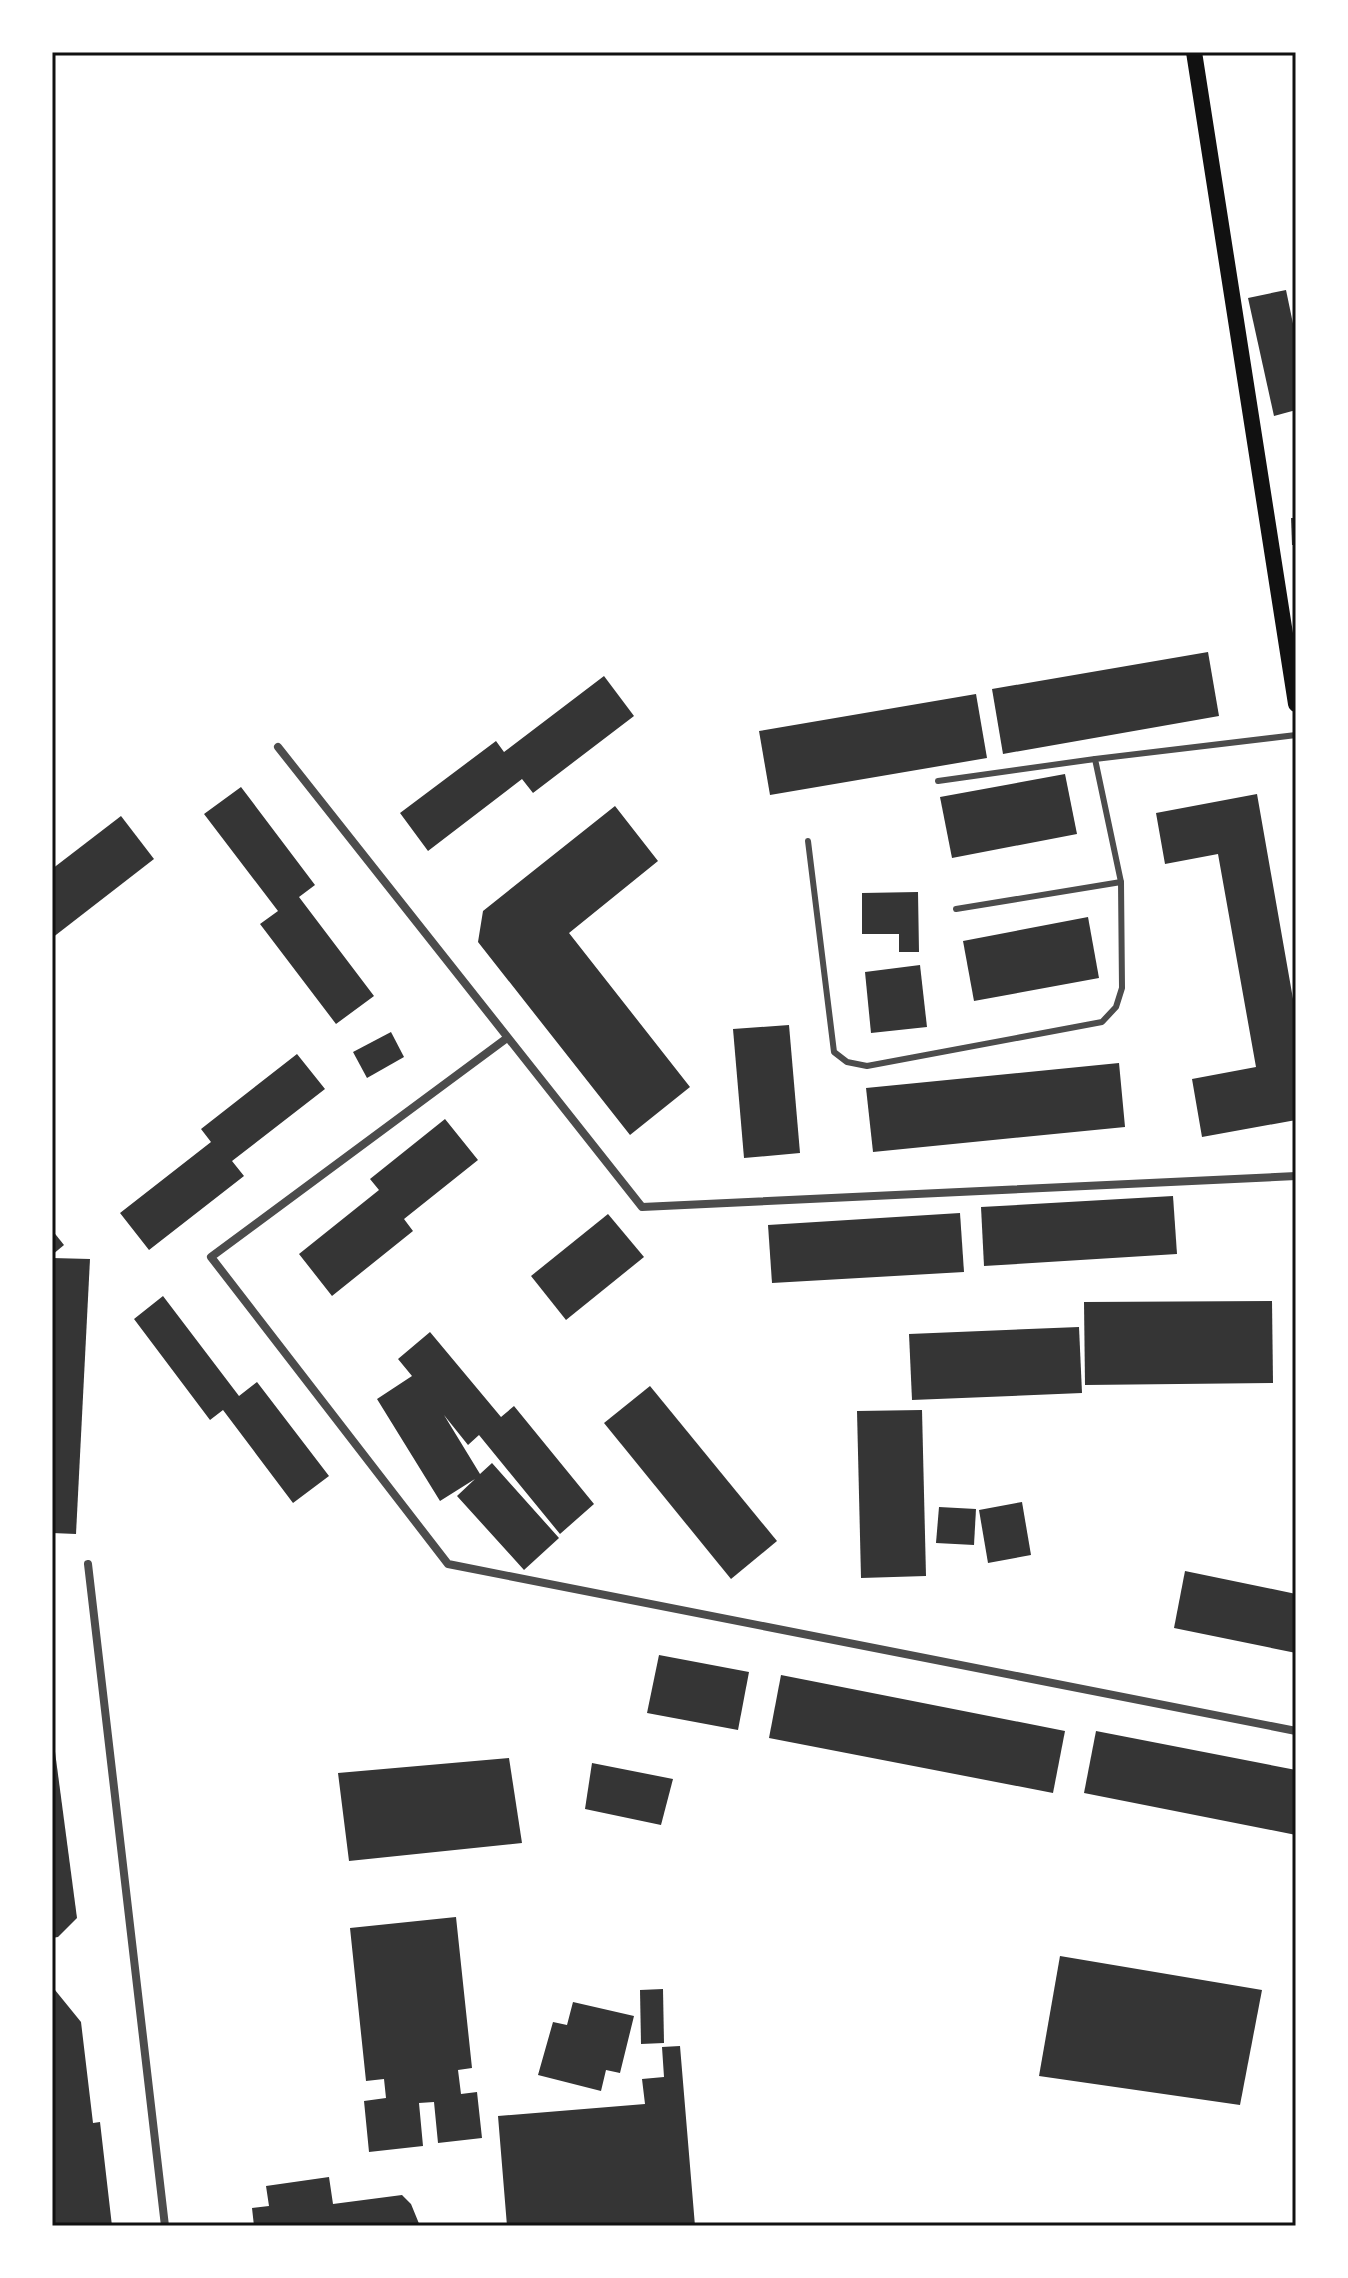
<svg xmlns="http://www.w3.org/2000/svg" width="1348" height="2278" viewBox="0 0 1348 2278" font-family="Helvetica,sans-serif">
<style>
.building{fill:#353535}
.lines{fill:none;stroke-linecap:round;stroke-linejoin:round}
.service{stroke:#4c4c4c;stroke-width:6}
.minor{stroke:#4c4c4c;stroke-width:8}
.secondary{stroke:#111;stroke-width:16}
.neatline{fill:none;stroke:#111;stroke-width:3}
</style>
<rect width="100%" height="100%" fill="#fff"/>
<g class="building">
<path d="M 1286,290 L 1296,338 L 1296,410 L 1274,416 L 1248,298 Z"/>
<path d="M 1291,518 L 1296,518 L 1296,545 L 1292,545 Z"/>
<path d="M 1208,652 L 1219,716 L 1003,754 L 992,689 Z"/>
<path d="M 604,676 L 634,716 L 533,793 L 522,779 L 428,851 L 400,813 L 496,741 L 504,752 Z"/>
<path d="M 976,694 L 987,758 L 770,795 L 759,731 Z"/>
<path d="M 1065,774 L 1077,834 L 952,858 L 940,797 Z"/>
<path d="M 241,787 L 315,885 L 299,897 L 374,996 L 336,1024 L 260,924 L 278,911 L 204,814 Z"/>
<path d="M 1257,794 L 1296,1016 L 1296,1120 L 1202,1137 L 1192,1079 L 1256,1067 L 1218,854 L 1165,864 L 1156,813 Z"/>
<path d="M 615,806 L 658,861 L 569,933 L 690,1087 L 630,1135 L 478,942 L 483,911 Z"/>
<path d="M 121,816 L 154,859 L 52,938 L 52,869 Z"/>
<path d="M 918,892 L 919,952 L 899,952 L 899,934 L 862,934 L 862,893 Z"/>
<path d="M 1088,917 L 1099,978 L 974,1001 L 963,941 Z"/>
<path d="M 920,965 L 927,1027 L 871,1033 L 865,972 Z"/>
<path d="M 789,1025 L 800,1153 L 744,1158 L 733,1029 Z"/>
<path d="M 391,1032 L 404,1057 L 367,1078 L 353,1052 Z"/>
<path d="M 297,1054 L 325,1089 L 232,1161 L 244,1176 L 149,1250 L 120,1213 L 211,1142 L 201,1129 Z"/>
<path d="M 1119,1063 L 1125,1127 L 873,1152 L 866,1088 Z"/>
<path d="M 445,1119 L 478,1160 L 404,1219 L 413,1231 L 332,1296 L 299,1254 L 379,1190 L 370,1179 Z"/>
<path d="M 1173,1196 L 1177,1254 L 984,1266 L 981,1207 Z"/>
<path d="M 960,1213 L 964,1272 L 772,1283 L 768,1225 Z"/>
<path d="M 608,1214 L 644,1257 L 566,1320 L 531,1276 Z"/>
<path d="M 52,1230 L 64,1245 L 52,1255 Z"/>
<path d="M 52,1258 L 90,1259 L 76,1534 L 52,1533 Z"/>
<path d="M 163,1296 L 239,1396 L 257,1382 L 329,1476 L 293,1503 L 223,1410 L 210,1420 L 134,1319 Z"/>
<path d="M 1272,1301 L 1273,1383 L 1085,1385 L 1084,1302 Z"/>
<path d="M 1079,1327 L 1082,1393 L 912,1400 L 909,1334 Z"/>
<path d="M 430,1332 L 501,1417 L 514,1406 L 594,1504 L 560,1534 L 479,1435 L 468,1445 L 444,1415 L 480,1474 L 492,1463 L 559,1538 L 524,1570 L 457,1496 L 475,1479 L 440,1501 L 377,1399 L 412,1376 L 398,1359 Z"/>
<path d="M 650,1386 L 777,1541 L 731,1579 L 604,1423 Z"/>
<path d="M 922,1410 L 926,1576 L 861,1578 L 857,1411 Z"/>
<path d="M 1022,1502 L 1031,1555 L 988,1563 L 979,1510 Z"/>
<path d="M 939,1507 L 976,1509 L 974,1545 L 936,1543 Z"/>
<path d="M 1185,1571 L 1296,1594 L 1296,1653 L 1174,1628 Z"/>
<path d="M 659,1655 L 749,1672 L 738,1730 L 647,1713 Z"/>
<path d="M 781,1675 L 1065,1731 L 1053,1793 L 769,1738 Z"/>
<path d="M 52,1729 L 77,1918 L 58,1937 L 52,1938 Z"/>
<path d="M 1096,1731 L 1296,1770 L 1296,1835 L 1084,1793 Z"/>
<path d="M 509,1758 L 522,1843 L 349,1861 L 338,1773 Z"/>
<path d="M 592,1763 L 673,1779 L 661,1825 L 585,1809 Z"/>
<path d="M 456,1917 L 472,2068 L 458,2070 L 461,2094 L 477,2092 L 482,2138 L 438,2143 L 434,2102 L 419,2103 L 423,2146 L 369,2152 L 364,2101 L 386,2098 L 384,2079 L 366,2081 L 350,1928 Z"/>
<path d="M 1060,1956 L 1262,1990 L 1240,2105 L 1039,2076 Z"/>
<path d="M 663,1989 L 664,2043 L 641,2044 L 640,1990 Z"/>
<path d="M 55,1990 L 81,2022 L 93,2123 L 100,2122 L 112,2226 L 52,2226 L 52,1991 Z"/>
<path d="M 573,2002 L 634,2016 L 620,2073 L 606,2070 L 601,2091 L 538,2075 L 553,2022 L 567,2025 Z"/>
<path d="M 680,2046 L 695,2226 L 507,2226 L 498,2116 L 645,2104 L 642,2079 L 664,2077 L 662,2047 Z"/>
<path d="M 329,2177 L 333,2204 L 402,2195 L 411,2204 L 420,2226 L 254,2226 L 252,2208 L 269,2206 L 266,2186 Z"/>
</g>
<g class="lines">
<g class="service">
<path d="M 938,781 L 1095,759"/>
<path d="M 808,841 L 834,1052 L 847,1062 L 867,1066 L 1102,1022 L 1116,1007 L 1122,988 L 1121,882 L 1095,759 L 1296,735"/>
<path d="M 956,909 L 1121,882"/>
</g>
<g class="minor">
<path d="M 278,747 L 642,1207 L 1296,1176"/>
<path d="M 507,1038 L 211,1257 L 448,1564 L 1296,1731"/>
<path d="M 88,1564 L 165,2226"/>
</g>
<path class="secondary" d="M 1194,52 L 1296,704"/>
</g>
<rect width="1348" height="2278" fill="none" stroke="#ffffff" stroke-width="108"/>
<rect x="54" y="54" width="1240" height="2170" class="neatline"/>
</svg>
